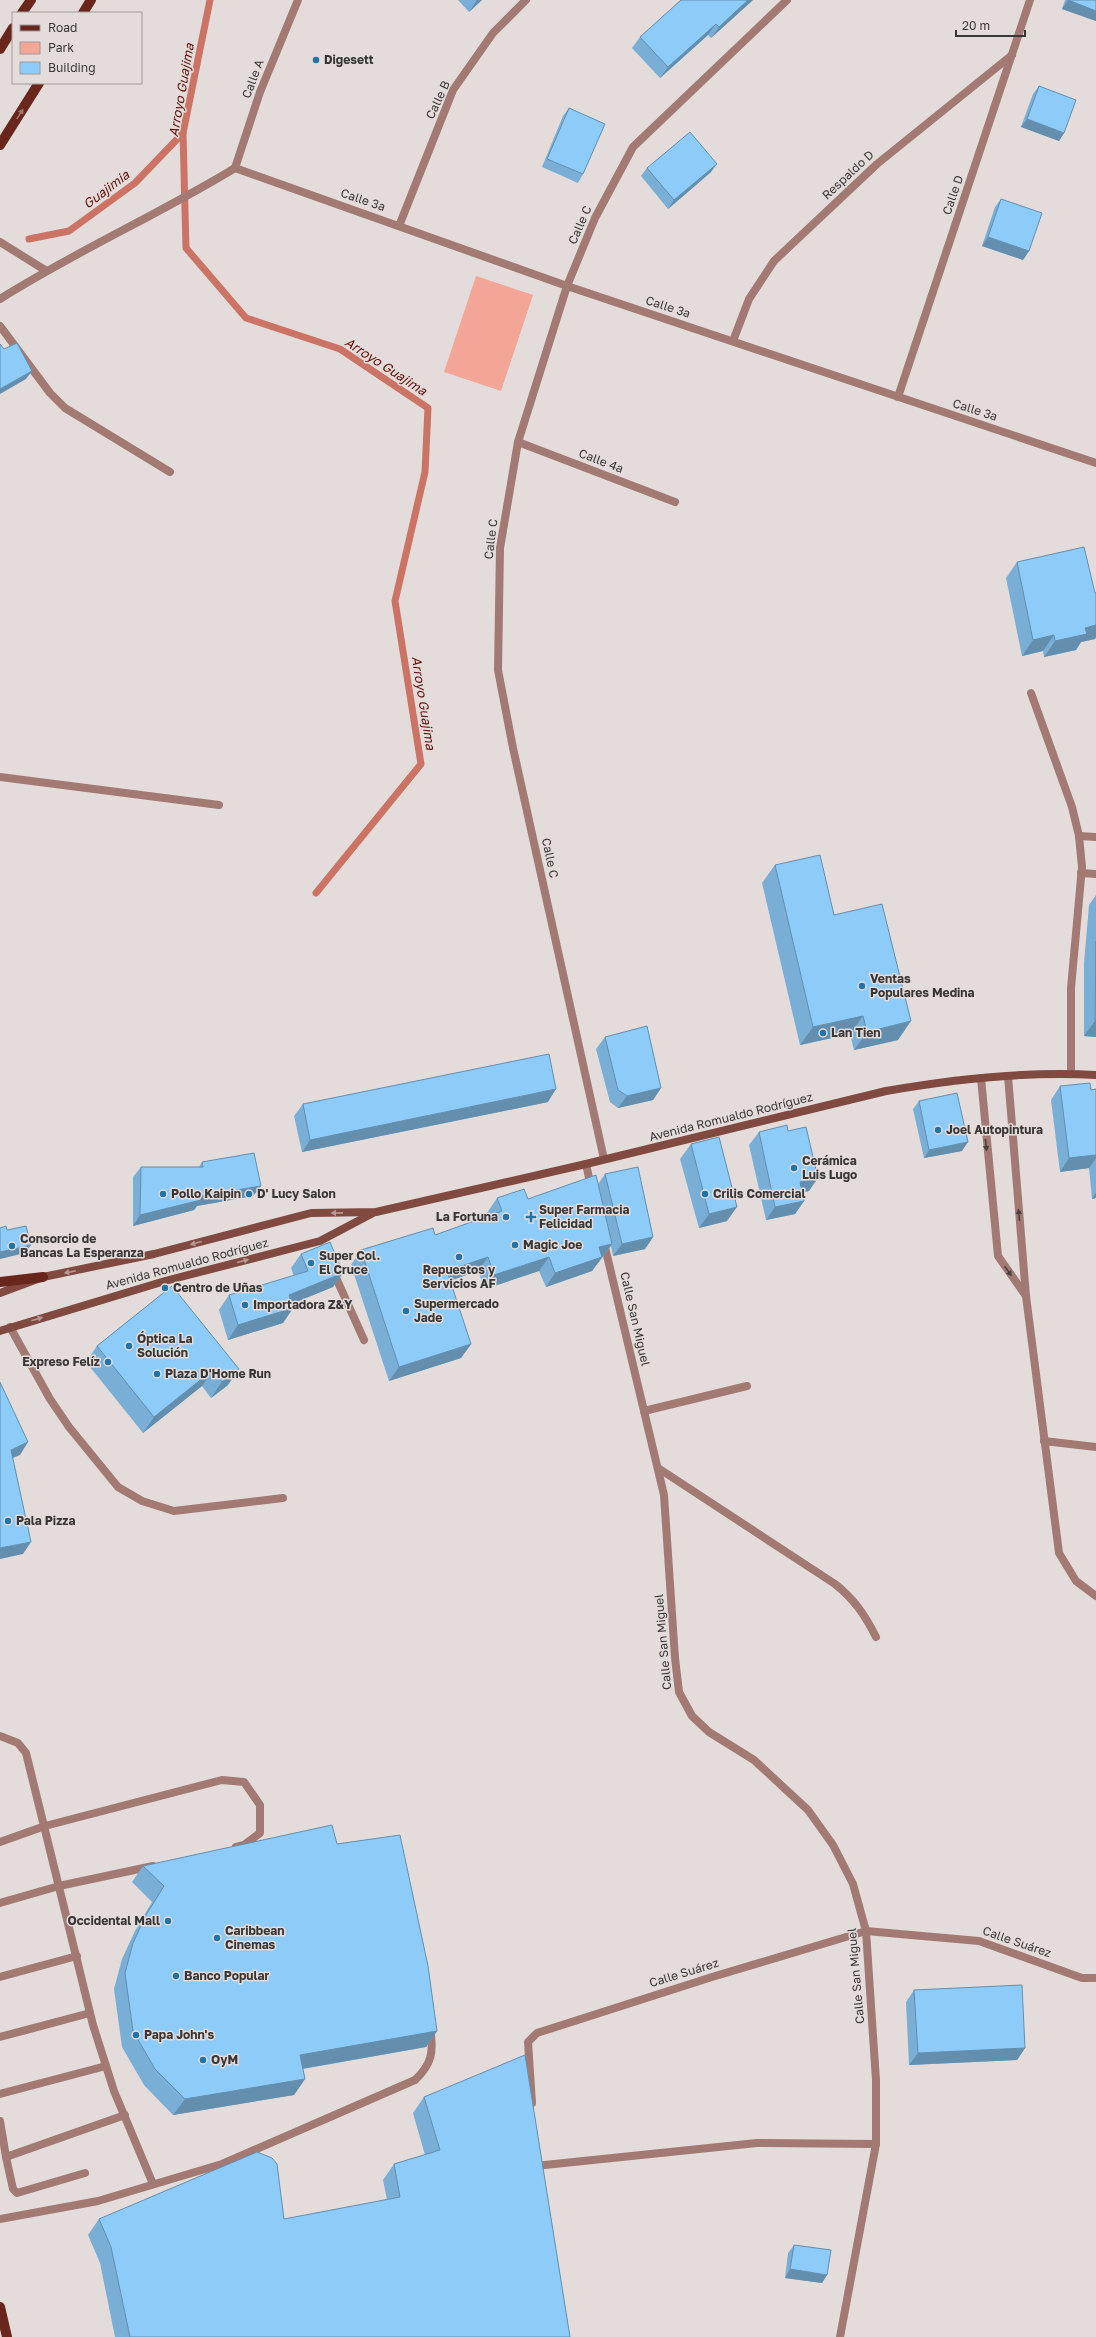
<svg xmlns="http://www.w3.org/2000/svg" width="1096" height="2337" viewBox="0 0 1096 2337" font-family="'Golos Text',sans-serif">
<style>
.green{fill:#f3a597}
.lines{fill:none;stroke-linecap:round;stroke-linejoin:round}
.stream{stroke:#cb7465;stroke-width:7}
.lane{stroke:#a27a73;stroke-width:8}
.street{stroke:#a27a73;stroke-width:8}
.secondary{stroke:#814a41;stroke-width:8}
.primary{stroke:#68261d;stroke-width:10}
.wall{fill:#79afd6}
.shaded-wall{fill:#638eae}
.building{fill:#8dcbf9;stroke:#638eae}
.oneway{fill:#a07872}
.oneway2{fill:#49403f}
.oneway3{fill:#b79a96}
.poi-dot{fill:#2374a5;stroke:#e4dcdb;stroke-width:1.5}
.labels{text-anchor:middle;stroke-width:3;stroke-linejoin:round;paint-order:stroke}
.poi-label{font-size:12px;font-weight:bold;fill:#393636;stroke:#e4dcdb;text-anchor:start}
.street-label{font-size:12px;fill:#393636;stroke:#e4dcdb}
.water-label{font-size:13px;font-style:italic;fill:#611007;stroke:#e4dcdb}
</style>
<rect width="100%" height="100%" fill="#e4dcdb"/>
<path class="green" d="M 476,276 L 533,295 L 501,391 L 444,372 Z"/>
<g class="lines">
<g class="stream">
<path d="M 210,0 L 183,133 L 186,248 L 246,318 L 340,349 L 428,408 L 425,472 L 395,601 L 421,764 L 316,893"/>
<path d="M 29,239 L 69,231 L 135,183 L 183,133"/>
</g>
<g class="lane">
<path d="M 0,326 L 50,393 L 65,408 L 170,472"/>
<path d="M 0,777 L 219,805"/>
<path d="M 1079,836 L 1096,837"/>
<path d="M 1081,873 L 1096,874"/>
<path d="M 1008,1076 L 1026,1296 L 1059,1553 L 1076,1581 L 1096,1596"/>
<path d="M 981,1078 L 998,1256 L 1026,1296"/>
<path d="M 333,1271 L 364,1340"/>
<path d="M 10,1327 L 50,1399 L 69,1427 L 118,1487 L 142,1501 L 174,1511 L 283,1498"/>
<path d="M 1044,1441 L 1096,1447"/>
<path d="M 658,1468 L 835,1584 C 854,1599 865,1615 876,1637"/>
<path d="M 0,1736 L 18,1743 L 26,1753 L 93,2025 L 114,2091 L 153,2184"/>
<path d="M 0,1842 L 45,1826 L 222,1780 L 244,1782 L 260,1805 L 260,1833 L 244,1845 L 236,1847"/>
<path d="M 0,1903 L 59,1886 L 153,1866"/>
<path d="M 0,1977 L 77,1956"/>
<path d="M 0,2037 L 90,2013"/>
<path d="M 0,2094 L 106,2066"/>
<path d="M 0,2121 L 6,2157 L 125,2115"/>
<path d="M 6,2157 L 13,2189 L 17,2193 L 85,2173"/>
<path d="M 0,2219 L 98,2201 L 222,2164 L 415,2080 C 432,2064 434,2052 430,2028"/>
</g>
<g class="street">
<path d="M 235,168 L 567,286 L 1096,463"/>
<path d="M 235,168 L 260,92 L 298,0"/>
<path d="M 399,226 L 453,90 L 493,33 L 526,0"/>
<path d="M 0,242 L 45,270"/>
<path d="M 0,299 C 76,251 158,215 235,168"/>
<path d="M 733,341 L 749,299 L 774,261 L 877,164 L 1012,55"/>
<path d="M 898,397 L 1030,0"/>
<path d="M 518,442 L 675,502"/>
<path d="M 1031,693 L 1072,807 L 1079,836 L 1082,867 L 1071,988 L 1071,1073"/>
<path d="M 604,1159 L 513,748 L 498,670 L 500,548 L 518,442 L 567,286 L 595,218 L 633,147 L 787,0"/>
<path d="M 586,1164 L 591,1187"/>
<path d="M 604,1243 L 664,1495 L 675,1658 L 679,1692 L 692,1716 L 709,1732 L 754,1760 L 808,1810 L 833,1845 L 853,1884 L 866,1931 L 876,2080 L 876,2144 L 840,2337"/>
<path d="M 644,1411 L 747,1386"/>
<path d="M 532,2103 L 528,2042 L 537,2033 L 712,1977 L 866,1931 L 979,1941 L 1082,1978 L 1096,1978"/>
<path d="M 535,2166 L 757,2143 L 876,2144"/>
</g>
<g class="secondary">
<path d="M 0,1293 L 43,1277 L 154,1254 L 311,1213 L 376,1212 L 586,1164 L 886,1091 C 955,1079 1026,1071 1096,1075"/>
<path d="M 0,1331 L 165,1281 L 320,1241 L 373,1213"/>
</g>
<g class="primary">
<path d="M 22,13 L 31,0"/>
<path d="M 83,13 L 91,0"/>
<path d="M 0,49 L 13,28"/>
<path d="M 0,145 L 39,83"/>
<path d="M 0,1282 L 43,1277"/>
<path d="M 0,2307 L 7,2337"/>
</g>
</g>
<g class="wall">
<path d="M 458,0 L 482,0 L 469,12 Z"/>
<path d="M 681,0 L 753,0 L 711,38 L 708,35 L 660,78 L 632,48 L 640,37 Z"/>
<path d="M 1065,0 L 1096,0 L 1096,21 L 1062,9 Z"/>
<path d="M 1039,86 L 1064,133 L 1059,141 L 1021,127 L 1033,94 Z"/>
<path d="M 569,108 L 583,174 L 578,183 L 542,167 L 563,116 Z"/>
<path d="M 647,168 L 711,172 L 668,209 L 641,176 Z"/>
<path d="M 1001,199 L 1029,251 L 1023,260 L 982,246 L 995,207 Z"/>
<path d="M 1017,562 L 1095,593 L 1096,593 L 1096,637 L 1095,639 L 1081,642 L 1076,650 L 1044,657 L 1043,651 L 1022,656 L 1006,578 Z"/>
<path d="M 775,865 L 834,915 L 898,1040 L 854,1050 L 850,1034 L 800,1045 L 762,883 Z"/>
<path d="M 1096,895 L 1096,1037 L 1084,1036 L 1084,963 L 1089,905 Z"/>
<path d="M 605,1037 L 661,1088 L 653,1100 L 618,1108 L 610,1102 L 596,1049 Z"/>
<path d="M 1060,1086 L 1091,1090 L 1096,1089 L 1096,1198 L 1092,1199 L 1089,1168 L 1060,1172 L 1051,1100 Z"/>
<path d="M 919,1101 L 962,1151 L 924,1158 L 913,1109 Z"/>
<path d="M 548,1102 L 302,1152 L 294,1116 L 303,1104 Z"/>
<path d="M 788,1131 L 809,1191 L 802,1193 L 804,1201 L 795,1214 L 766,1220 L 749,1145 L 759,1132 Z"/>
<path d="M 691,1144 L 727,1221 L 699,1228 L 680,1159 Z"/>
<path d="M 202,1162 L 261,1186 L 253,1196 L 197,1206 L 194,1210 L 133,1226 L 133,1177 L 141,1167 L 199,1167 Z"/>
<path d="M 605,1174 L 653,1237 L 645,1249 L 613,1256 L 611,1246 L 592,1271 L 546,1287 L 539,1271 L 485,1289 L 478,1271 L 450,1281 L 471,1344 L 461,1358 L 389,1381 L 351,1265 L 361,1250 L 435,1235 L 489,1216 L 487,1213 L 497,1198 L 528,1199 L 598,1184 Z"/>
<path d="M 301,1254 L 343,1273 L 333,1287 L 291,1304 L 293,1308 L 283,1323 L 228,1340 L 219,1310 L 229,1295 L 294,1276 L 291,1268 Z"/>
<path d="M 172,1286 L 228,1385 L 211,1398 L 202,1386 L 143,1433 L 86,1362 L 97,1346 Z"/>
<path d="M 337,1844 L 437,2031 L 426,2047 L 303,2069 L 305,2079 L 294,2095 L 173,2115 L 144,2085 L 122,2047 L 114,1989 L 122,1959 L 135,1931 L 152,1902 L 132,1882 L 143,1866 Z"/>
<path d="M 914,1990 L 1025,2048 L 1017,2060 L 909,2065 L 906,2002 Z"/>
<path d="M 424,2097 L 570,2337 L 115,2337 L 100,2263 L 88,2235 L 99,2219 L 284,2219 L 387,2200 L 383,2180 L 394,2164 L 425,2155 L 413,2113 Z"/>
<path d="M 794,2245 L 827,2275 L 822,2283 L 785,2278 L 788,2253 Z"/>
</g>
<g class="shaded-wall">
<path d="M 477,0 L 482,0 L 469,12 Z"/>
<path d="M 748,0 L 753,0 L 711,38 L 719,27 Z"/>
<path d="M 1068,0 L 1096,11 L 1096,21 L 1062,9 Z"/>
<path d="M 716,24 L 708,35 L 660,78 L 668,67 Z"/>
<path d="M 1027,119 L 1064,133 L 1059,141 L 1021,127 Z"/>
<path d="M 717,164 L 711,172 L 668,209 L 674,200 Z"/>
<path d="M 988,237 L 1029,251 L 1023,260 L 982,246 Z"/>
<path d="M 32,371 L 26,379 L 0,394 L 0,389 Z"/>
<path d="M 1096,625 L 1096,637 L 1095,639 L 1081,642 L 1076,650 L 1044,657 L 1055,641 L 1085,628 Z"/>
<path d="M 1054,635 L 1043,651 L 1022,656 L 1033,640 Z"/>
<path d="M 863,1016 L 850,1034 L 800,1045 L 813,1027 Z"/>
<path d="M 911,1021 L 898,1040 L 854,1050 L 867,1032 Z"/>
<path d="M 1095,1021 L 1096,1021 L 1096,1037 L 1084,1036 Z"/>
<path d="M 661,1088 L 653,1100 L 618,1108 L 627,1096 Z"/>
<path d="M 556,1089 L 548,1102 L 302,1152 L 310,1140 Z"/>
<path d="M 968,1142 L 962,1151 L 924,1158 L 929,1150 Z"/>
<path d="M 1096,1155 L 1096,1158 L 1089,1168 L 1060,1172 L 1069,1158 Z"/>
<path d="M 818,1178 L 809,1191 L 790,1195 L 800,1182 Z"/>
<path d="M 261,1186 L 253,1196 L 197,1206 L 194,1210 L 133,1226 L 140,1215 L 201,1196 Z"/>
<path d="M 1096,1193 L 1096,1198 L 1092,1199 Z"/>
<path d="M 804,1201 L 795,1214 L 766,1220 L 775,1207 Z"/>
<path d="M 737,1207 L 727,1221 L 699,1228 L 709,1214 Z"/>
<path d="M 653,1237 L 645,1249 L 613,1256 L 622,1244 Z"/>
<path d="M 612,1244 L 592,1271 L 546,1287 L 555,1273 L 599,1247 Z"/>
<path d="M 31,1245 L 25,1253 L 0,1259 L 0,1252 Z"/>
<path d="M 488,1257 L 478,1271 L 437,1285 L 447,1271 Z"/>
<path d="M 549,1257 L 539,1271 L 485,1289 L 494,1275 Z"/>
<path d="M 343,1273 L 333,1287 L 279,1309 L 289,1295 Z"/>
<path d="M 293,1308 L 283,1323 L 228,1340 L 238,1325 Z"/>
<path d="M 471,1344 L 461,1358 L 389,1381 L 399,1367 Z"/>
<path d="M 239,1369 L 228,1385 L 211,1398 L 222,1382 Z"/>
<path d="M 213,1370 L 202,1386 L 143,1433 L 154,1417 Z"/>
<path d="M 28,1442 L 20,1455 L 3,1462 L 11,1450 Z"/>
<path d="M 31,1542 L 23,1554 L 0,1559 L 0,1548 Z"/>
<path d="M 437,2031 L 426,2047 L 289,2071 L 300,2055 Z"/>
<path d="M 1025,2048 L 1017,2060 L 909,2065 L 918,2053 Z"/>
<path d="M 305,2079 L 294,2095 L 173,2115 L 185,2099 Z"/>
<path d="M 790,2269 L 827,2275 L 822,2283 L 785,2278 Z"/>
</g>
<g class="building">
<path d="M 681,0 L 748,0 L 719,27 L 716,24 L 668,67 L 640,37 Z"/>
<path d="M 1068,0 L 1096,0 L 1096,11 Z"/>
<path d="M 1039,86 L 1076,100 L 1064,133 L 1027,119 Z"/>
<path d="M 569,108 L 605,124 L 583,174 L 547,159 Z"/>
<path d="M 690,132 L 717,164 L 674,200 L 647,168 Z"/>
<path d="M 1001,199 L 1042,213 L 1029,251 L 988,237 Z"/>
<path d="M 17,343 L 32,371 L 0,389 L 0,344 L 4,349 Z"/>
<path d="M 1084,547 L 1095,593 L 1096,593 L 1096,625 L 1085,628 L 1087,634 L 1055,641 L 1054,635 L 1033,640 L 1017,562 Z"/>
<path d="M 820,855 L 834,915 L 882,904 L 911,1021 L 867,1032 L 863,1016 L 813,1027 L 775,865 Z"/>
<path d="M 1096,941 L 1096,1021 L 1095,1021 Z"/>
<path d="M 647,1026 L 661,1088 L 627,1096 L 618,1090 L 605,1037 Z"/>
<path d="M 549,1054 L 556,1089 L 310,1140 L 303,1104 Z"/>
<path d="M 1090,1083 L 1091,1090 L 1096,1089 L 1096,1155 L 1069,1158 L 1060,1086 Z"/>
<path d="M 957,1093 L 968,1142 L 929,1150 L 919,1101 Z"/>
<path d="M 787,1125 L 788,1131 L 806,1127 L 818,1178 L 800,1182 L 804,1201 L 775,1207 L 759,1132 Z"/>
<path d="M 719,1137 L 737,1207 L 709,1214 L 691,1144 Z"/>
<path d="M 254,1153 L 261,1186 L 201,1196 L 201,1200 L 140,1215 L 141,1167 L 203,1167 L 202,1162 Z"/>
<path d="M 638,1167 L 653,1237 L 622,1244 L 605,1174 Z"/>
<path d="M 596,1175 L 612,1244 L 599,1247 L 602,1257 L 555,1273 L 549,1257 L 494,1275 L 488,1257 L 447,1271 L 471,1344 L 399,1367 L 361,1250 L 433,1228 L 435,1235 L 502,1211 L 497,1198 L 524,1189 L 528,1199 Z"/>
<path d="M 6,1226 L 7,1230 L 26,1226 L 31,1245 L 0,1252 L 0,1228 Z"/>
<path d="M 330,1242 L 343,1273 L 289,1295 L 293,1308 L 238,1325 L 229,1295 L 308,1271 L 301,1254 Z"/>
<path d="M 172,1286 L 239,1369 L 222,1382 L 213,1370 L 154,1417 L 97,1346 Z"/>
<path d="M 0,1382 L 28,1442 L 11,1450 L 31,1542 L 0,1548 Z"/>
<path d="M 332,1825 L 337,1844 L 400,1835 L 428,1966 L 437,2031 L 300,2055 L 305,2079 L 185,2099 L 155,2069 L 133,2031 L 125,1973 L 133,1943 L 146,1915 L 164,1886 L 143,1866 Z"/>
<path d="M 1022,1985 L 1025,2048 L 918,2053 L 914,1990 Z"/>
<path d="M 525,2055 L 570,2337 L 130,2337 L 111,2247 L 99,2219 L 257,2152 L 272,2158 L 277,2164 L 284,2219 L 400,2197 L 394,2164 L 440,2150 L 424,2097 Z"/>
<path d="M 794,2245 L 831,2250 L 827,2275 L 790,2269 Z"/>
</g>
<defs><path id="oneway-solid" d="M-6-.8H1V-3.2L6.5 0L1 3.2V.8H-6Z"/></defs>
<use class="oneway" href="#oneway-solid" transform="translate(20 114) rotate(-58)"/>
<g class="oneway2">
<use href="#oneway-solid" transform="translate(986 1145) rotate(85)"/>
<use href="#oneway-solid" transform="translate(1019 1215) rotate(-95)"/>
<use href="#oneway-solid" transform="translate(1008 1271) rotate(55)"/>
</g>
<g class="oneway3">
<use href="#oneway-solid" transform="translate(337 1213) rotate(179)"/>
<use href="#oneway-solid" transform="translate(196 1243) rotate(165)"/>
<use href="#oneway-solid" transform="translate(243 1261) rotate(-15)"/>
<use href="#oneway-solid" transform="translate(70 1272) rotate(168)"/>
<use href="#oneway-solid" transform="translate(37 1319) rotate(-17)"/>
</g>
<g class="poi-dot">
<circle cx="316" cy="60" r="4"/>
<circle cx="862" cy="986" r="4"/>
<circle cx="823" cy="1033" r="4"/>
<circle cx="938" cy="1130" r="4"/>
<circle cx="794" cy="1168" r="4"/>
<circle cx="163" cy="1194" r="4"/>
<circle cx="249" cy="1194" r="4"/>
<circle cx="705" cy="1194" r="4"/>
<circle cx="506" cy="1217" r="4"/>
<path d="M529 1211h4v4h4v4h-4v4h-4v-4h-4v-4h4z"/>
<circle cx="515" cy="1245" r="4"/>
<circle cx="12" cy="1246" r="4"/>
<circle cx="459" cy="1257" r="4"/>
<circle cx="311" cy="1263" r="4"/>
<circle cx="165" cy="1288" r="4"/>
<circle cx="245" cy="1305" r="4"/>
<circle cx="406" cy="1311" r="4"/>
<circle cx="129" cy="1346" r="4"/>
<circle cx="108" cy="1362" r="4"/>
<circle cx="157" cy="1374" r="4"/>
<circle cx="8" cy="1521" r="4"/>
<circle cx="168" cy="1921" r="4"/>
<circle cx="217" cy="1938" r="4"/>
<circle cx="176" cy="1976" r="4"/>
<circle cx="136" cy="2035" r="4"/>
<circle cx="203" cy="2060" r="4"/>
</g>
<g class="labels">
<g class="poi-label">
<text x="324" y="64">Digesett</text>
<text x="870" y="983">Ventas<tspan x="870" dy="14">Populares Medina</tspan></text>
<text x="831" y="1037">Lan Tien</text>
<text x="946" y="1134">Joel Autopintura</text>
<text x="802" y="1165">Cerámica<tspan x="802" dy="14">Luis Lugo</tspan></text>
<text x="171" y="1198">Pollo Kaipin</text>
<text x="257" y="1198">D' Lucy Salon</text>
<text x="713" y="1198">Crilis Comercial</text>
<text x="539" y="1214">Super Farmacia<tspan x="539" dy="14">Felicidad</tspan></text>
<text x="498" y="1221" text-anchor="end">La Fortuna</text>
<text x="20" y="1243">Consorcio de<tspan x="20" dy="14">Bancas La Esperanza</tspan></text>
<text x="523" y="1249">Magic Joe</text>
<text x="319" y="1260">Super Col.<tspan x="319" dy="14">El Cruce</tspan></text>
<text x="459" y="1274" text-anchor="middle">Repuestos y<tspan x="459" dy="14">Servicios AF</tspan></text>
<text x="173" y="1292">Centro de Uñas</text>
<text x="414" y="1308">Supermercado<tspan x="414" dy="14">Jade</tspan></text>
<text x="253" y="1309">Importadora Z&amp;Y</text>
<text x="137" y="1343">Óptica La<tspan x="137" dy="14">Solución</tspan></text>
<text x="100" y="1366" text-anchor="end">Expreso Felíz</text>
<text x="165" y="1378">Plaza D'Home Run</text>
<text x="16" y="1525">Pala Pizza</text>
<text x="160" y="1925" text-anchor="end">Occidental Mall</text>
<text x="225" y="1935">Caribbean<tspan x="225" dy="14">Cinemas</tspan></text>
<text x="184" y="1980">Banco Popular</text>
<text x="144" y="2039">Papa John's</text>
<text x="211" y="2064">OyM</text>
</g>
<g class="street-label">
<text transform="translate(253 79) rotate(-69)" y="4">Calle A</text>
<text transform="translate(438 100) rotate(-65)" y="4">Calle B</text>
<text transform="translate(848 175) rotate(-43)" y="4">Respaldo D</text>
<text transform="translate(953 195) rotate(-71)" y="4">Calle D</text>
<text transform="translate(363 200) rotate(19)" y="4">Calle 3a</text>
<text transform="translate(580 225) rotate(-66)" y="4">Calle C</text>
<text transform="translate(668 307) rotate(18)" y="4">Calle 3a</text>
<text transform="translate(975 410) rotate(18)" y="4">Calle 3a</text>
<text transform="translate(601 461) rotate(21)" y="4">Calle 4a</text>
<text transform="translate(491 539) rotate(-83)" y="4">Calle C</text>
<text transform="translate(550 858) rotate(78)" y="4">Calle C</text>
<text transform="translate(731 1117) rotate(-14)" y="4">Avenida Romualdo Rodríguez</text>
<text transform="translate(187 1264) rotate(-15)" y="4">Avenida Romualdo Rodríguez</text>
<text transform="translate(635 1319) rotate(77)" y="4">Calle San Miguel</text>
<text transform="translate(663 1642) rotate(-95)" y="4">Calle San Miguel</text>
<text transform="translate(1017 1942) rotate(19)" y="4">Calle Suárez</text>
<text transform="translate(684 1973) rotate(-17)" y="4">Calle Suárez</text>
<text transform="translate(856 1976) rotate(-95)" y="4">Calle San Miguel</text>
</g>
<g class="water-label">
<text transform="translate(181 90) rotate(-80)" y="5">Arroyo Guajima</text>
<text transform="translate(106 189) rotate(-37)" y="5">Guajimia</text>
<text transform="translate(386 366) rotate(33)" y="5">Arroyo Guajima</text>
<text transform="translate(424 703) rotate(81)" y="5">Arroyo Guajima</text>
</g>
</g>
<rect x="12" y="12" width="130" height="72" fill="#e4dcdb" stroke="#a09a99"/>
<rect x="20" y="25" width="20" height="6" fill="#68261d" stroke="#a09a99"/>
<text x="48" y="32" font-size="12" fill="#393636">Road</text>
<rect x="20" y="42" width="20" height="12" fill="#f3a597" stroke="#a09a99"/>
<text x="48" y="52" font-size="12" fill="#393636">Park</text>
<rect x="20" y="62" width="20" height="12" fill="#8dcbf9" stroke="#a09a99"/>
<text x="48" y="72" font-size="12" fill="#393636">Building</text>
<path d="M956 30v6h69v-6" fill="none" stroke="#393636" stroke-width="2"/>
<text x="962" y="30" font-size="12" fill="#393636" stroke="#e4dcdb" stroke-width="3" paint-order="stroke">20 m</text>
</svg>
